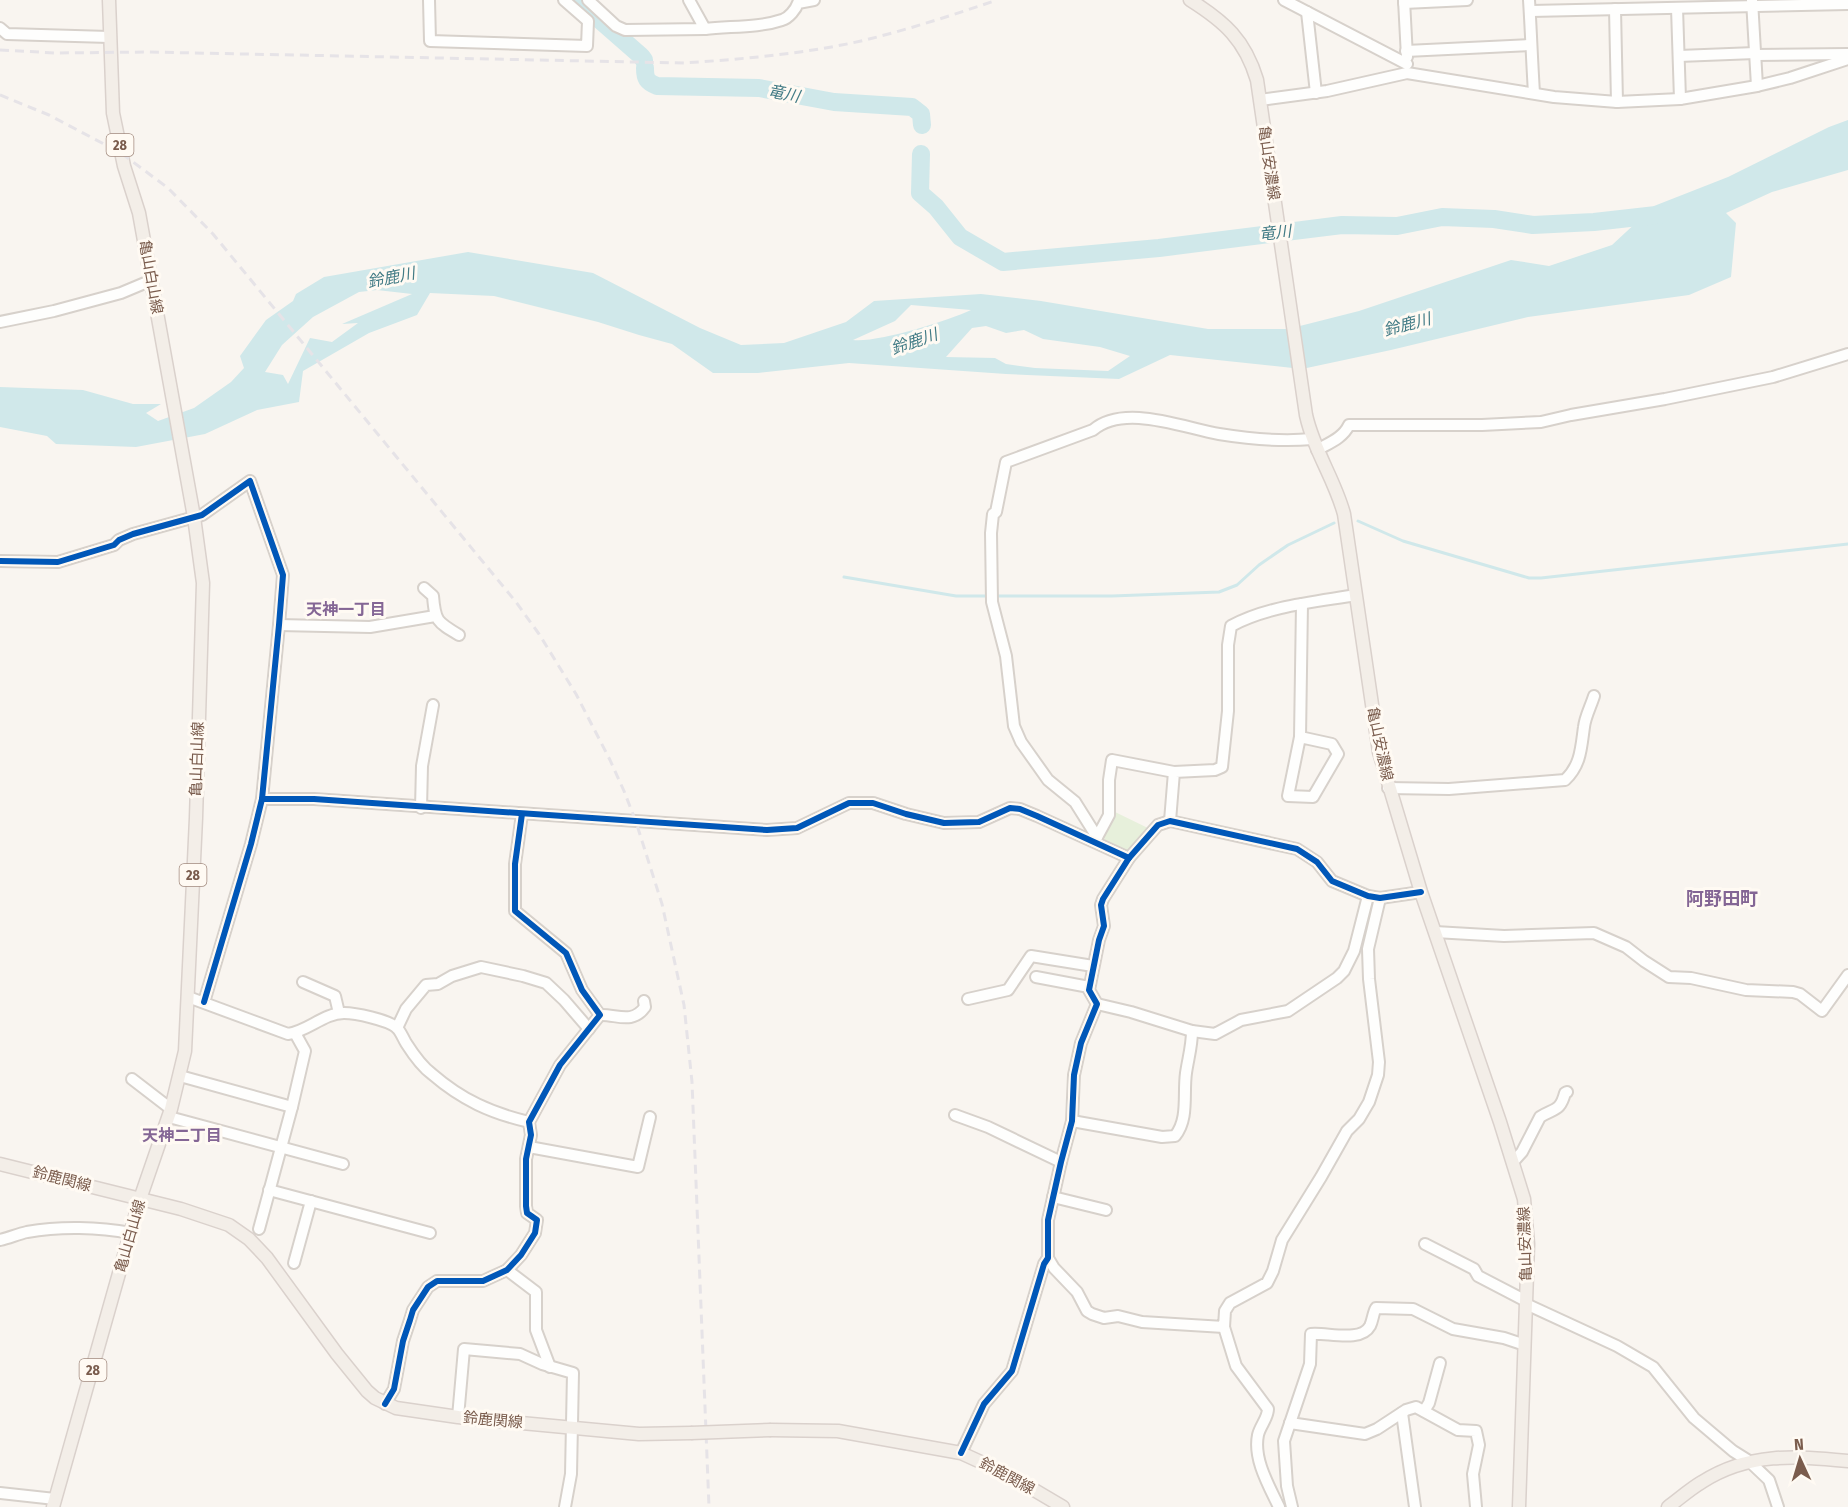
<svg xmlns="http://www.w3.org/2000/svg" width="1848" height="1507" viewBox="0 0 1848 1507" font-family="'Fira Sans Condensed','Noto Sans JP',sans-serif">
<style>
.green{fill:#e7f0db}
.water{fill:#d0e8ea;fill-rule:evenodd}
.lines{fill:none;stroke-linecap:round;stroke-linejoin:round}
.stream{stroke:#d0e8ea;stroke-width:3}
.river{stroke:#d0e8ea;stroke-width:18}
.minor-casing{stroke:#d7d1cb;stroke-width:14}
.major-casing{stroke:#dad1cc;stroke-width:15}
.minor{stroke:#fefefd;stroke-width:10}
.major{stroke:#f3eee8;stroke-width:12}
.rail{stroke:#e6e3e7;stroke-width:3;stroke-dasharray:9 6;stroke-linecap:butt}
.major-bridge-casing{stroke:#dad1cc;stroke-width:15;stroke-linecap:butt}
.major-bridge{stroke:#f3eee8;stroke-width:12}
.cycleway-casing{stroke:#fffaf3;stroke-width:10}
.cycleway{stroke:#0057b8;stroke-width:6}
.labels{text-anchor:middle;stroke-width:6;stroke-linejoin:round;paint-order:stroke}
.shield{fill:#fffaf3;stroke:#a28b7f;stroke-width:1.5}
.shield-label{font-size:14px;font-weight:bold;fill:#7a5c4d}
.street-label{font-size:15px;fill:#7a5c4d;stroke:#fffaf3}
.water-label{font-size:16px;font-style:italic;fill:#437c86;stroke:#fffaf3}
.neighbourhood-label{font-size:16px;font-weight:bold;fill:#846695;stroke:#fffaf3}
.quarter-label{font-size:18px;font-weight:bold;fill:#846695;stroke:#fffaf3}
</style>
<rect width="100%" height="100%" fill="#f9f5f0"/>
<path class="green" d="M 1115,812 L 1150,829 L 1132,850 L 1127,852 L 1108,843 L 1102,836 Z"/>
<path class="water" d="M 1848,120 L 1848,170 L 1772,192 L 1726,213 L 1736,223 L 1731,277 L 1689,295 L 1528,317 L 1391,350 L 1302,369 L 1170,355 L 1119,379 L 1006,374 L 849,363 L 758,373 L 713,373 L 672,344 L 639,335 L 598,322 L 494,296 L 430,293 L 417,315 L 369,333 L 303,371 L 299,402 L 257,410 L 205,434 L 136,447 L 56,444 L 47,436 L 0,427 L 0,387 L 83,390 L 133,404 L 161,404 L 146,413 L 158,421 L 194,408 L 231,382 L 244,368 L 240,356 L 266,320 L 293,301 L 296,294 L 324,277 L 468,252 L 593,273 L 700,328 L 741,345 L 784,343 L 846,322 L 874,301 L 981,294 L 1041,301 L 1208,329 L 1288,329 L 1359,311 L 1511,260 L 1549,266 L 1612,245 L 1654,206 L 1728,177 L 1829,127 ZM 377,290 L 412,294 L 342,324 L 358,323 L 332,342 L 310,338 L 288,384 L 283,375 L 265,372 L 282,345 L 313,317 L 359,292 ZM 911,305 L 971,310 C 948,321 877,343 853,340 L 895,321 ZM 986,326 L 1006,333 L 1024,330 L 1043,339 L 1100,347 L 1130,356 L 1108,371 L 1035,368 L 1006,364 L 995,358 L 946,357 L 972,328 Z"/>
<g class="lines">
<g class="stream">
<path d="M 1358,521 L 1403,541 L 1529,578 L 1541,578 L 1848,544"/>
<path d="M 844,577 L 956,596 L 1112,596 L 1219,592 L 1237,585 L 1259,565 L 1288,545 L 1334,523"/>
</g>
<g class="river">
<path d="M 577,0 L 641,56 L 644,60"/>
<path d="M 645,68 C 645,79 647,82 657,86 L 759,88 L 834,102 L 912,107 L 921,114 L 922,125"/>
<path d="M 921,154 L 920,193 L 936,207 L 960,237 L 1003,262 L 1159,248 L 1342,225 L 1397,226 L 1442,217 L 1494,219 L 1533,225 L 1594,222 L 1665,214"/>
</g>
<defs>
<g id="minor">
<path d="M 429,0 L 430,41 L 587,46 L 588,21 L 564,0"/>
<path d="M 588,0 L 616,26 L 625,30 L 705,29 L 689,0"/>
<path d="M 1284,0 L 1407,64"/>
<path d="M 1404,0 L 1407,57"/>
<path d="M 1529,0 C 1531,31 1532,62 1534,93"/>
<path d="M 1752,0 L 1757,86"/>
<path d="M 1404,3 L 1467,0"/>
<path d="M 1677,8 L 1680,99"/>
<path d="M 1615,9 L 1617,102"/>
<path d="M 1531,11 L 1848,4"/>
<path d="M 1307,12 L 1316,93"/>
<path d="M 0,28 L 7,34 L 109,37"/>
<path d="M 705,29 C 729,26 758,28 782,20 C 789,18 796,9 798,3 L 814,0"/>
<path d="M 1406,51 L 1531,45"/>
<path d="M 1755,55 L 1848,54"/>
<path d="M 1679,56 L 1755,53"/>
<path d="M 1260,100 L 1327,91 L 1407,73 L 1554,97 L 1617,102 L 1680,99 L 1757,86 L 1790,78 L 1848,59"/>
<path d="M 0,322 L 54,311 L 121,293 L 152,280"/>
<path d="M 1317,450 C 1329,443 1343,438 1349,425 L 1482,425 L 1541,422 L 1571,415 L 1665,399 L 1773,377 L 1848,354"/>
<path d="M 0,561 L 58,562 L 114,545 L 119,540 L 133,534 L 202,515 L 250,481 L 283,575 L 279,625 L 262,799 L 251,844 L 204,1002"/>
<path d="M 424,588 L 433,596 C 435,621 437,622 459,635"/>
<path d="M 279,625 L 370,627 L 435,616"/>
<path d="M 1300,737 L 1332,744 L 1338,754 L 1313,797 L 1288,796 L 1300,737 L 1302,604"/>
<path d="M 1388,788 L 1449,789 L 1565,780 C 1581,765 1581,748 1584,727 C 1585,717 1591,706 1594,696"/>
<path d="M 262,799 L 314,799 L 767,830 L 797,828 L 849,803 L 873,803 L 906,814 L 944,823 L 979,822 L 1010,808 L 1020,809 L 1037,816 L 1129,858"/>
<path d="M 421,808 L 422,766 L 433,705"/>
<path d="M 1170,821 L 1174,772 L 1215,770 L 1222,767 L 1228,711 L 1228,645 L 1231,626 C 1268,606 1315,602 1356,595"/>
<path d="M 1097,837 L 1075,802 L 1048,780 L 1021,742 L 1014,726 L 1006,656 L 992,602 L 991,533 L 993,514 L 996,512 L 1006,462 L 1093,430 C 1124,403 1184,428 1219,434 C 1250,439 1281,442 1312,439"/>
<path d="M 1095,841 L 1109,815 L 1109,780 L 1112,760 L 1174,772"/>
<path d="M 1435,932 L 1504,936 L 1594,933 L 1626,947 L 1644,961 L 1669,977 L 1691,978 L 1746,990 L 1793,992 L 1800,994 L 1822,1011 L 1848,975"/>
<path d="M 1036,977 L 1089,987"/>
<path d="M 303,982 L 335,996 L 339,1013"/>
<path d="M 188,997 L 288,1034 C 308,1031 324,1013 344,1013 C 356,1013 387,1020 396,1027 C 400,1030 403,1038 406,1043 C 413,1054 421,1066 432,1074 C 462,1100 491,1113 529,1122"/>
<path d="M 968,999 L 1008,990 L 1031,956 L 1093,966"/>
<path d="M 1097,1004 L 1131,1012 L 1192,1031 L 1215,1034 L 1241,1020 L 1288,1011 L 1337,978 L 1344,971 L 1354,951 L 1368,896"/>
<path d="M 600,1015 C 616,1014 632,1025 645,1007 L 644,1001"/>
<path d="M 397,1028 L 406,1009 L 426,985 L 438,984 L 452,976 L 481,967 L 523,976 L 546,983 L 564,1000 L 589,1029"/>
<path d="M 180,1076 L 292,1107"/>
<path d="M 132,1079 L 171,1109"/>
<path d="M 955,1115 L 988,1127 L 1061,1162"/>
<path d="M 169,1117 L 343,1164"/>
<path d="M 1072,1121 L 1162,1137 L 1175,1136 C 1189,1119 1183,1094 1186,1073 C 1188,1059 1192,1046 1192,1031"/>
<path d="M 529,1147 L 638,1167 L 650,1117"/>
<path d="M 1513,1162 L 1522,1152 L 1540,1117 C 1554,1108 1560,1112 1565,1093 L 1567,1092"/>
<path d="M 269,1190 L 430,1233"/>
<path d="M 1053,1197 L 1106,1210"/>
<path d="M 259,1229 L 292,1107 L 305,1051 L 295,1033"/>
<path d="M 0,1240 C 9,1238 18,1234 27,1232 C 60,1226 99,1227 131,1233"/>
<path d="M 1425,1244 L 1474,1269 L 1478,1276 L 1526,1301"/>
<path d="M 1048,1258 L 1054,1268 L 1077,1292 L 1087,1311 L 1092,1314 L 1104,1318 L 1118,1316 L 1142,1322 L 1224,1327 L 1225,1311 L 1230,1303 L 1267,1283 L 1273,1271 L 1282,1240 L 1321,1177 L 1347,1131 L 1359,1119 L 1369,1102 L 1378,1075 L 1379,1062 L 1369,979 L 1368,949 L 1380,898"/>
<path d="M 294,1263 L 311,1201"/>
<path d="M 507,1270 L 536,1292 L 536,1330 L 550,1367"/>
<path d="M 1526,1304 L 1617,1346 L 1653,1367 L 1694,1418 L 1733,1451 L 1749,1461 L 1769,1480 L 1778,1507"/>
<path d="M 1224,1327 L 1236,1366 L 1268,1409 C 1268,1418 1260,1426 1258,1435 C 1253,1459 1269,1486 1279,1507"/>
<path d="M 385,1404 L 394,1389 L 403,1341 L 410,1320 L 413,1310 L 428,1287 L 437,1281 L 483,1281 L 507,1270 L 521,1255 L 535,1233 L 537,1220 L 527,1213 L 526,1206 L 526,1159 L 531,1135 L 529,1122 L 560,1065 L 600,1015 L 582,990 L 566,953 L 515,911 L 515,864 L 522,814"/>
<path d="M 1424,1411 L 1429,1403 L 1440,1363"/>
<path d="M 1402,1413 L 1415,1507"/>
<path d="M 458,1417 L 464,1349 L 520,1354 L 542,1364 L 573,1373 L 571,1474 L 565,1507"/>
<path d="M 1290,1423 L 1365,1434 L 1377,1429 L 1406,1410 L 1416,1407 L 1458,1430 L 1476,1431 L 1479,1445 L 1473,1474 L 1476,1507"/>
<path d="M 961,1453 L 984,1404 L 1012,1371 L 1044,1264 L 1048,1258 L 1048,1220 L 1061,1162 L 1072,1121 L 1074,1075 L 1081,1043 L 1097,1004 L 1089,990 L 1099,940 L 1104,926 L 1101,905 L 1103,899 L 1129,858 L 1158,825 L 1170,821 L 1297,849 L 1317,862 L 1332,881 L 1368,896 L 1380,898 L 1421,892"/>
<path d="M 0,1493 L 55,1499"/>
<path d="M 1292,1507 L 1287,1486 L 1284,1441 L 1310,1364 L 1311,1334 C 1326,1332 1361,1343 1370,1326 C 1373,1320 1373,1313 1376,1308 L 1413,1309 L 1453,1329 L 1504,1338 L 1525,1345"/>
</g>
<g id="major">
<path d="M 1190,0 C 1225,22 1245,40 1257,80 L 1306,415 C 1314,451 1335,480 1344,514 L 1379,752 L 1421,892 L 1500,1122 L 1524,1199 L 1528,1244 L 1519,1507"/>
<path d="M 0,1164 L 181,1209 L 229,1225 L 249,1239 L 267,1258 L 337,1354 L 367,1391 L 375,1398 L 396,1408 L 458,1417 L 639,1434 L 691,1433"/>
<path d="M 771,1430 L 838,1431 L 961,1453 L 1007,1474 L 1063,1507"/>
<path d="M 53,1507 L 140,1199 L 171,1109 L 185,1051 L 196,818 L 203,583 L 194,517 L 139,213 L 124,166 L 113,113 L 109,0"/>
<path d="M 1668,1507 C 1679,1499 1690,1489 1702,1482 C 1749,1452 1795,1456 1848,1461"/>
</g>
</defs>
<use href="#minor" class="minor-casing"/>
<use href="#major" class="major-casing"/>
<use href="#minor" class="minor"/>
<use href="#major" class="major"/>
<g class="rail">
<path d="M 0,50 L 56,53 L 148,52 L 684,63 C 743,59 803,54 861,41 C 907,30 953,15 997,0"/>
<path d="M 0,95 L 49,115 L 121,153 L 168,188 L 213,234 L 516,602 L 539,634 L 576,694 L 610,760 L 624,791 L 636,822 L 662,904 L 684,1005 L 692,1082 L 709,1507"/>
</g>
<defs>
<path id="major-bridge" d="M 691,1433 L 771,1430"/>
</defs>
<use href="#major-bridge" class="major-bridge-casing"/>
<use href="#major-bridge" class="major-bridge"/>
<defs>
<g id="cycleway">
<path d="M 0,561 L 58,562 L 114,545 L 119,540 L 133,534 L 202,515 L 250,481 L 283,575 L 279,625 L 262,799 L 251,844 L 204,1002"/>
<path d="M 262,799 L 314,799 L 767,830 L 797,828 L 849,803 L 873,803 L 906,814 L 944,823 L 979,822 L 1010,808 L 1020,809 L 1037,816 L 1129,858"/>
<path d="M 385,1404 L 394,1389 L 403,1341 L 410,1320 L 413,1310 L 428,1287 L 437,1281 L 483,1281 L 507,1270 L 521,1255 L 535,1233 L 537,1220 L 527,1213 L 526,1206 L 526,1159 L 531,1135 L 529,1122 L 560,1065 L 600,1015 L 582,990 L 566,953 L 515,911 L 515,864 L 522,814"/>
<path d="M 961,1453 L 984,1404 L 1012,1371 L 1044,1264 L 1048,1258 L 1048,1220 L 1061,1162 L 1072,1121 L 1074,1075 L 1081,1043 L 1097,1004 L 1089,990 L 1099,940 L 1104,926 L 1101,905 L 1103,899 L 1129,858 L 1158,825 L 1170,821 L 1297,849 L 1317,862 L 1332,881 L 1368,896 L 1380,898 L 1421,892"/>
</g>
</defs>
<use href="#cycleway" class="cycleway-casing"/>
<use href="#cycleway" class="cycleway"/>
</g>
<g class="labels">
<g class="shield">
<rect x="106.5" y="134" width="27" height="22" rx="4.5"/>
<rect x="179.5" y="864" width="27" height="22" rx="4.5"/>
<rect x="79.5" y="1359" width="27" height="22" rx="4.5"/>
</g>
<g class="shield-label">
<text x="120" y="150">28</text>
<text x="193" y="880">28</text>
<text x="93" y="1375">28</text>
</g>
<g class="street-label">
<text transform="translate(1269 163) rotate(82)" y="5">亀山安濃線</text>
<text transform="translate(151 277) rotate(80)" y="5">亀山白山線</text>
<text transform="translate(1380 744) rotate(78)" y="5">亀山安濃線</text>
<text transform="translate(197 759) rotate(-88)" y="5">亀山白山線</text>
<text transform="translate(62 1179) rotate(14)" y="5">鈴鹿関線</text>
<text transform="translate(130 1236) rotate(-74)" y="5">亀山白山線</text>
<text transform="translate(1525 1244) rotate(-92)" y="5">亀山安濃線</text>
<text transform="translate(493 1420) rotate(5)" y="5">鈴鹿関線</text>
<text transform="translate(1007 1476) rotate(28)" y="5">鈴鹿関線</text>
</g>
<g class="water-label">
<text transform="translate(784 93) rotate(11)" y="6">竜川</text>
<text transform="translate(1275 232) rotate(-6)" y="6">竜川</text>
<text transform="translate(391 277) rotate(-11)" y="6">鈴鹿川</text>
<text transform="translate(1407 324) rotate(-15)" y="6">鈴鹿川</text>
<text transform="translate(914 341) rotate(-19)" y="6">鈴鹿川</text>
</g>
<g class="neighbourhood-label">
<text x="346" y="615">天神一丁目</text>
<text x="182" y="1141">天神二丁目</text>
</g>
<g class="quarter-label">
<text x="1722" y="905">阿野田町</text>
</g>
</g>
<g transform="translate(1800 1459) rotate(356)" stroke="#fffaf3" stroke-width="4.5" paint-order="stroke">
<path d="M0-4.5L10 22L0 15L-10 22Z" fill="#7a5c4d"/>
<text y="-9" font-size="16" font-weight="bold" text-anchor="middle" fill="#7a5c4d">N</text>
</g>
</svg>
